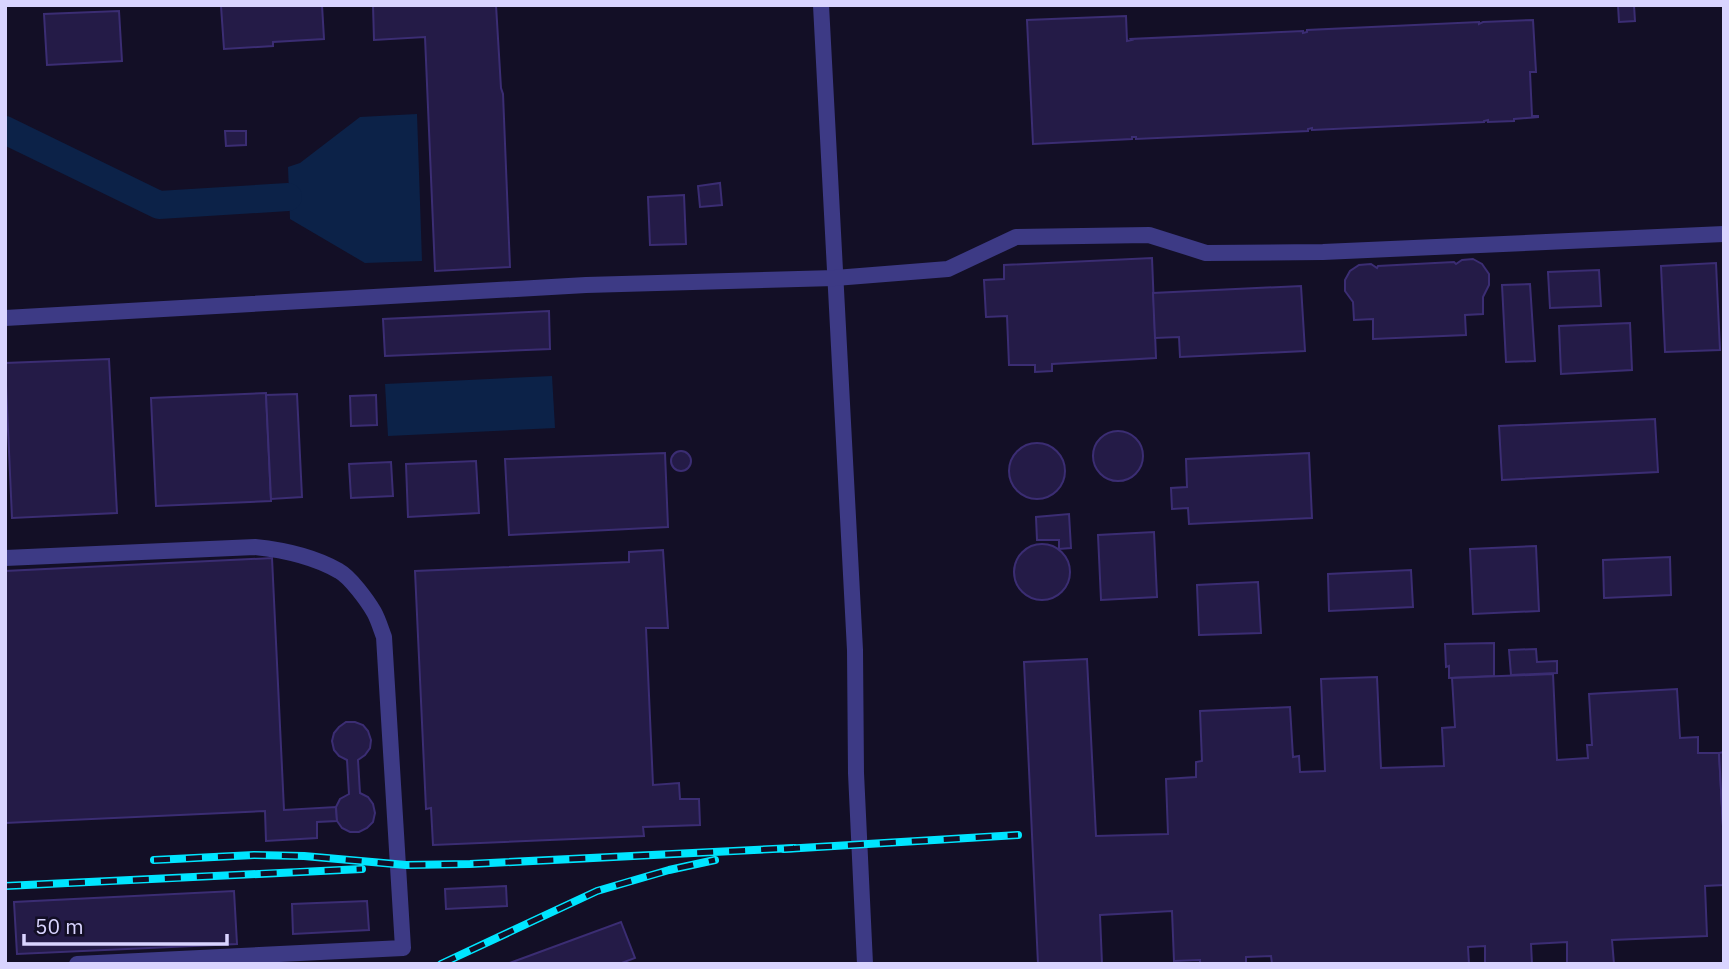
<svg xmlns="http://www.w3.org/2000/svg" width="1729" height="969" viewBox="0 0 1729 969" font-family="'IBM Plex Sans',sans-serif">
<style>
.water{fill:#0c2248}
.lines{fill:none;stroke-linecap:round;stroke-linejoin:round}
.canal{stroke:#0c2248;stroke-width:28}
.building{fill:#241b47;stroke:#3b2d73;stroke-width:2}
.service{stroke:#3d3a85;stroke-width:16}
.rail-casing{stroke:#00e5ff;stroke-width:8}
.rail{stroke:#130f26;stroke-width:5;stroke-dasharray:16;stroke-linecap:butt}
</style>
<rect width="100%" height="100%" fill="#130f26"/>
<g class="water">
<path d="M 417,114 L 422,261 L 365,263 L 290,219 L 288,167 L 300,163 L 360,117 Z"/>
<path d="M 552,376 L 555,428 L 388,436 L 385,384 Z"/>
</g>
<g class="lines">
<path class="canal" d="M 5,130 L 159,205 L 288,197"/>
</g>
<g class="building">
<path d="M 239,5 L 322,5 L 324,39 L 273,42 L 273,46 L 224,49 L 221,6 Z"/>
<path d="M 373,5 L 496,5 L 501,88 L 503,94 L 510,267 L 435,271 L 425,37 L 374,40 Z"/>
<path d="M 1618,5 L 1634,5 L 1635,21 L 1619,22 Z"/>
<path d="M 119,11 L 122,61 L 47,65 L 44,14 Z"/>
<path d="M 1126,16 L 1127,41 L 1132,40 L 1131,39 L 1303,31 L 1303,33 L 1307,32 L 1307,30 L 1479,22 L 1479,24 L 1483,22 L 1533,20 L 1536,72 L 1530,72 L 1532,116 L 1538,116 L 1538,117 L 1514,119 L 1514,121 L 1488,122 L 1488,120 L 1484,121 L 1484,122 L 1312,130 L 1312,128 L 1308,129 L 1308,131 L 1136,139 L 1136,137 L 1132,137 L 1132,139 L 1033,144 L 1027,20 Z"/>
<path d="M 225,131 L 246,131 L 246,145 L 226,146 Z"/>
<path d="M 720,183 L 722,205 L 700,207 L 698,186 Z"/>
<path d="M 684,195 L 686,244 L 650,245 L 648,197 Z"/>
<path d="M 1152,258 L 1156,358 L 1052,364 L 1052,371 L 1035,372 L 1035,365 L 1009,365 L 1007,316 L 986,317 L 984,280 L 1004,279 L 1004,265 Z"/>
<path d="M 1473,259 L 1482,264 L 1489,274 L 1489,285 L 1483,297 L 1483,314 L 1465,315 L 1466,335 L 1373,339 L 1373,319 L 1354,320 L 1353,302 L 1345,291 L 1345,280 L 1350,271 L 1359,265 L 1371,264 L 1377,268 L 1378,266 L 1454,262 L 1456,264 L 1462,260 Z"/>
<path d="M 1716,263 L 1720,350 L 1665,352 L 1661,266 Z"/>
<path d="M 1599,270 L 1601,306 L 1550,308 L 1548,272 Z"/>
<path d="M 1530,284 L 1535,361 L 1506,362 L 1502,285 Z"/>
<path d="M 1301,286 L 1305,351 L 1180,357 L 1179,337 L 1155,338 L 1153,293 Z"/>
<path d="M 549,311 L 550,349 L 385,356 L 383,319 Z"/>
<path d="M 1630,323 L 1632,370 L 1561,374 L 1559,326 Z"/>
<path d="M 109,359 L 117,513 L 12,518 L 5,363 Z"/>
<path d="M 266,393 L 271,501 L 156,506 L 151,398 Z"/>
<path d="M 297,394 L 302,497 L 271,499 L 266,395 Z"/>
<path d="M 376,395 L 377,425 L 351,426 L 350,396 Z"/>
<path d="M 1655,419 L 1658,472 L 1502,480 L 1499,426 Z"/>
<circle cx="1118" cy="456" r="25"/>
<circle cx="1037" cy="471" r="28"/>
<circle cx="681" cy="461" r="10"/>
<path d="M 665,453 L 668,527 L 509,535 L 505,459 Z"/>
<path d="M 1309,453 L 1312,518 L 1189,524 L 1188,508 L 1172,509 L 1171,488 L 1187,487 L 1186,459 Z"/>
<path d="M 476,461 L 479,513 L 408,517 L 406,464 Z"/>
<path d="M 391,462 L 393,496 L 351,498 L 349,464 Z"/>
<path d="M 1069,514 L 1071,548 L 1059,549 L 1059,540 L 1037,540 L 1036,517 Z"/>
<path d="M 1154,532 L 1157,597 L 1101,600 L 1098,535 Z"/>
<circle cx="1042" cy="572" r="28"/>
<path d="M 1536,546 L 1539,611 L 1473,614 L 1470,549 Z"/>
<path d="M 663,550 L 668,628 L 646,628 L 653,785 L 679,783 L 680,799 L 699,799 L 700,825 L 643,827 L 644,836 L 433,845 L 431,808 L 426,809 L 415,571 L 629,562 L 629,552 Z"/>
<path d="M 1670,557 L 1671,595 L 1604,598 L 1603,560 Z"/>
<path d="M 272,558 L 284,810 L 336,807 L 337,821 L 317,822 L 317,838 L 266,841 L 265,811 L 5,823 L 5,571 Z"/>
<path d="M 1411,570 L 1413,607 L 1329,611 L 1328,574 Z"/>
<path d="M 1258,582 L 1261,633 L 1199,635 L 1197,585 Z"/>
<path d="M 1494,643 L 1494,676 L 1449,678 L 1449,666 L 1446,667 L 1445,644 Z"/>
<path d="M 1536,649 L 1537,662 L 1557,661 L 1557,673 L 1511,675 L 1509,650 Z"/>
<path d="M 1087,659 L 1096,836 L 1168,834 L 1166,779 L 1196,777 L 1196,762 L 1202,761 L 1200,711 L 1290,707 L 1293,757 L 1299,756 L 1300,772 L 1325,771 L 1321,679 L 1377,677 L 1381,768 L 1444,766 L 1442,728 L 1455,727 L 1452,678 L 1553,674 L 1557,760 L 1588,758 L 1587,745 L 1592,745 L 1589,694 L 1677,689 L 1680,738 L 1698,737 L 1698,753 L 1719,753 L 1724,845 L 1724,885 L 1705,886 L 1707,936 L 1612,940 L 1614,964 L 1567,964 L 1567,942 L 1531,944 L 1532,964 L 1485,964 L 1485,946 L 1468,947 L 1469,964 L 1272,964 L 1271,956 L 1246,957 L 1246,964 L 1200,964 L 1200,960 L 1174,961 L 1172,911 L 1100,915 L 1102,964 L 1038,964 L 1024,662 Z"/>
<path d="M 346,722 L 355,722 L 363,725 L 368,731 L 371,740 L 370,748 L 365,755 L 358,760 L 360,793 L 368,797 L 373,804 L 375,813 L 373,822 L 367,828 L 359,832 L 350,832 L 342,828 L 337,821 L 336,807 L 340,799 L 349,794 L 347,760 L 339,756 L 334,750 L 332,741 L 334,733 L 339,727 Z"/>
<path d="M 1724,752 L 1724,845 L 1719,753 Z"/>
<path d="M 506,886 L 507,906 L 446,909 L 445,889 Z"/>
<path d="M 234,891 L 237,944 L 17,954 L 14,902 Z"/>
<path d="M 367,901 L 369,930 L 293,934 L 292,904 Z"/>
<path d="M 621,922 L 635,958 L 619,964 L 507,964 Z"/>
</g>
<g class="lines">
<g class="service">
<path d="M 821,5 L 855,650 L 856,773 L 865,964"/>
<path d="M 5,318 L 586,285 L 835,278 L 948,269 L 1016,237 L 1149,235 L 1206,253 L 1323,252 L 1724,234"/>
<path d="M 5,558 L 255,547 C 284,550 313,556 339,571 C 350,577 367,600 374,612 C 378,619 381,629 384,637 L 403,948 L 77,964"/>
</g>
<defs>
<g id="rail">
<path d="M 784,849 L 1018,835"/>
<path d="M 154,860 L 254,855 L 304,856 L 406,865 L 470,864 L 794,848"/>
<path d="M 5,886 L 362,869"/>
<path d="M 441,964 L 597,891 L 669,870 L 715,860"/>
</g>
</defs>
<use href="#rail" class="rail-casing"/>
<use href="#rail" class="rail"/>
</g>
<rect width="1729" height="969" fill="none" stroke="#d9d4ff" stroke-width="14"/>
<path d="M24 934v10h203v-10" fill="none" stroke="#d9d4ff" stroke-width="3.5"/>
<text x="35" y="934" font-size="21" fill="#d9d4ff" stroke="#130f26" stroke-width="5" paint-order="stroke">50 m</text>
</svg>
